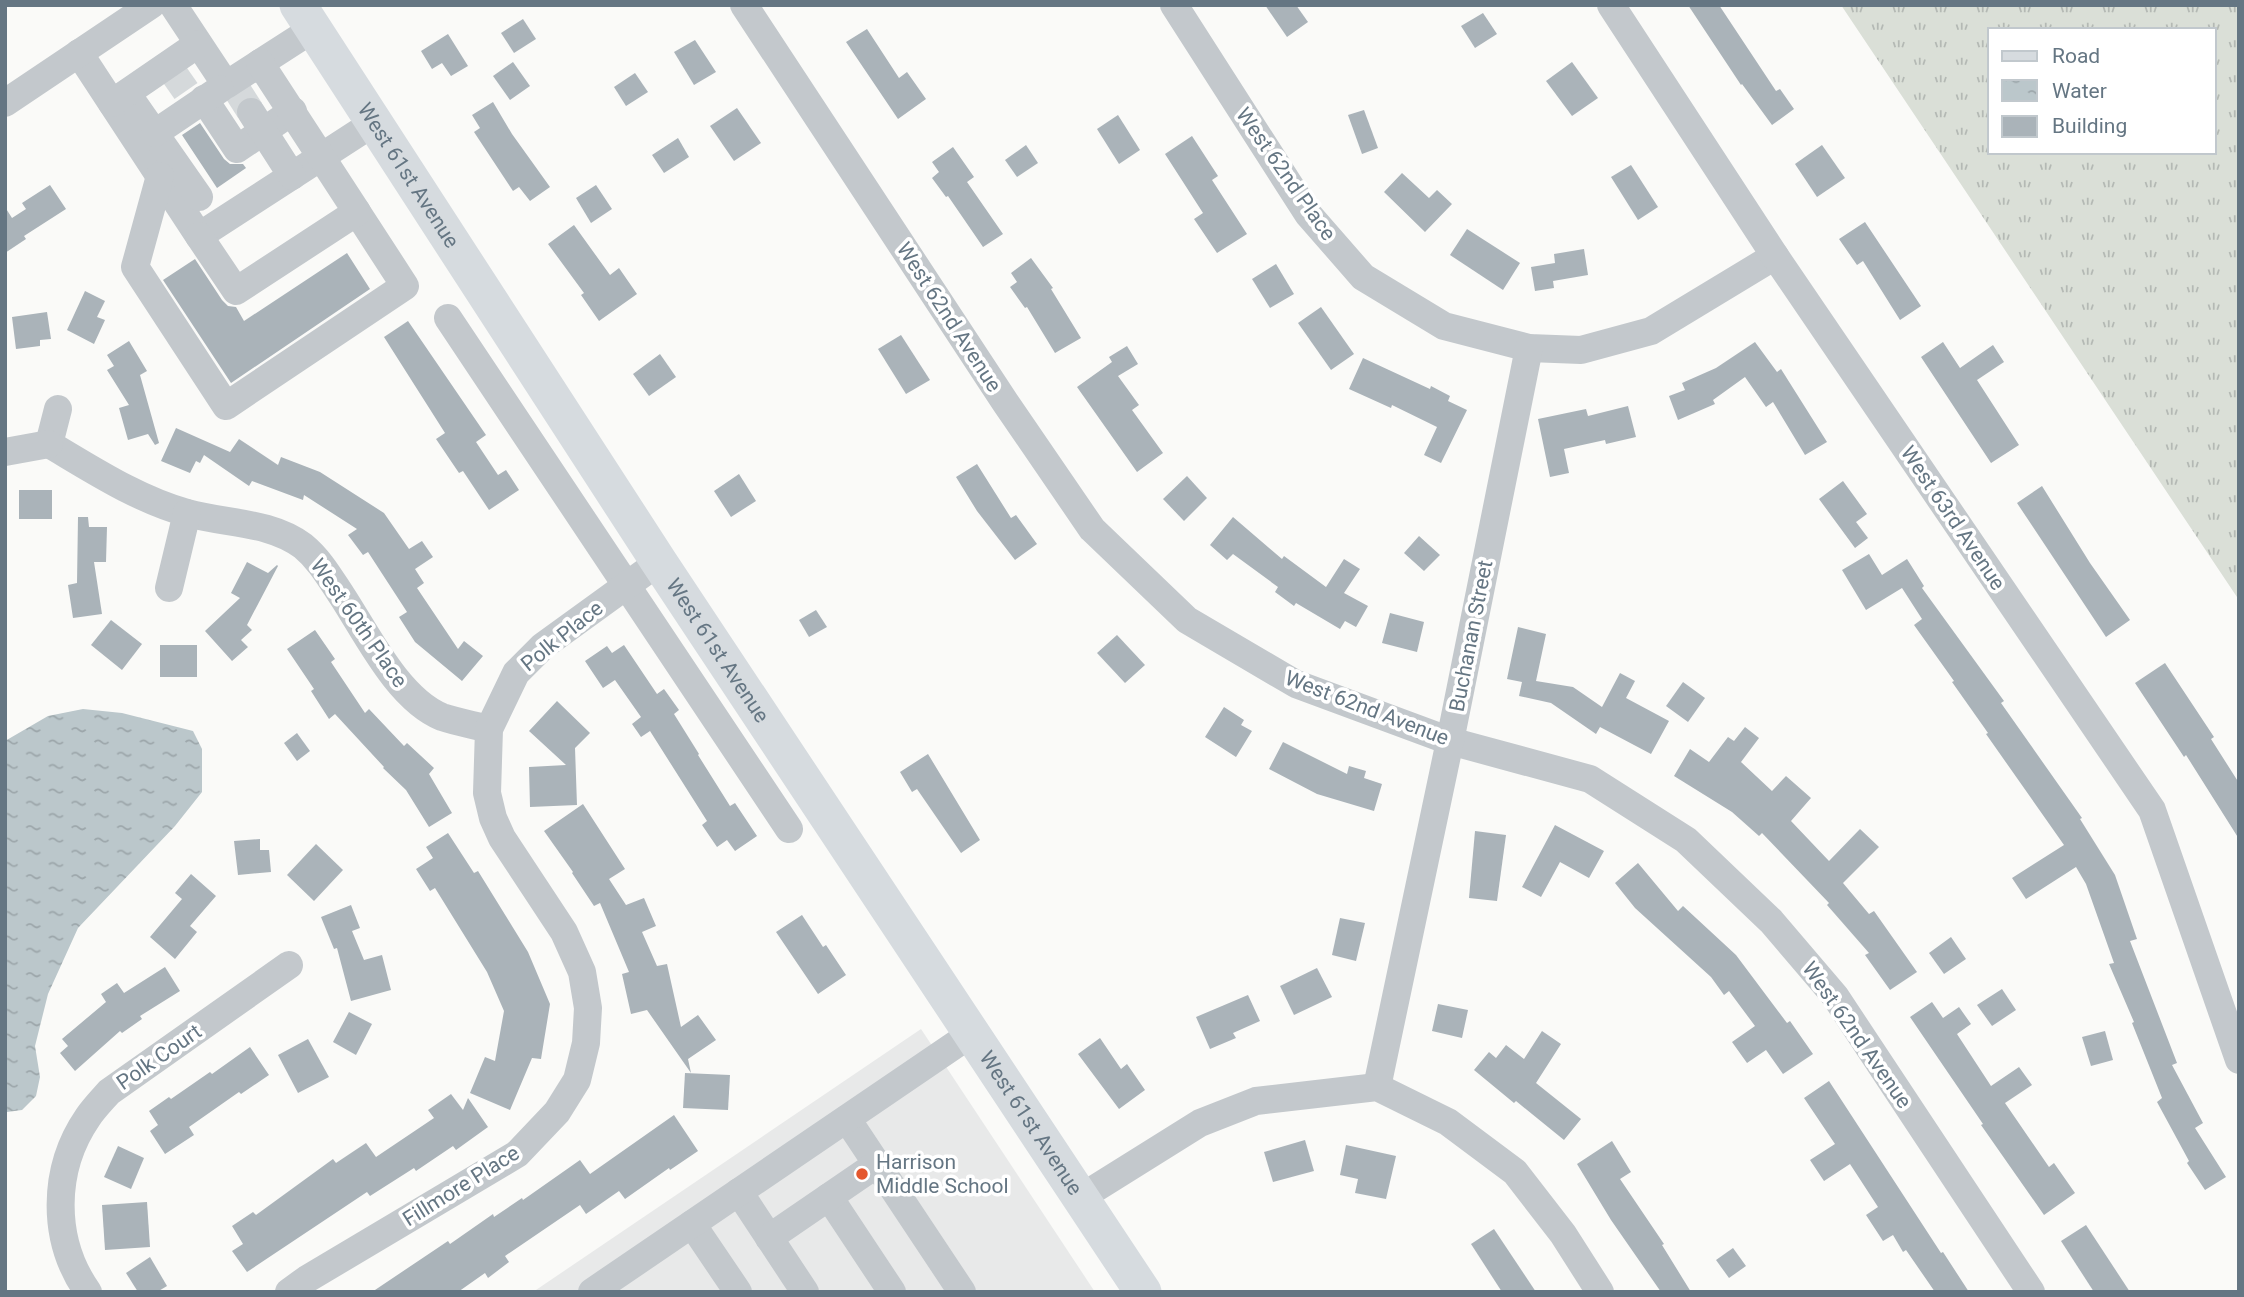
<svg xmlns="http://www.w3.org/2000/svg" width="2244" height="1297" viewBox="0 0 2244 1297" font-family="Roboto,sans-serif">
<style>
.built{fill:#e8e9e9}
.grass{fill:url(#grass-tufts);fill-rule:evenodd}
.water{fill:url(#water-ripples)}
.building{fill:#aab3b9}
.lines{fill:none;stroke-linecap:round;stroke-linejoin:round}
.minor-tunnel{stroke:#d5d9db;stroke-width:28;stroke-dasharray:28 14;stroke-linecap:butt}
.minor{stroke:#c3c8cc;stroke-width:28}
.major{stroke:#d6dbdf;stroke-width:37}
.poi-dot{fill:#e4572e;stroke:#fff;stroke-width:2.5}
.labels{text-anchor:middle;stroke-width:7;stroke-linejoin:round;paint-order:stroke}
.street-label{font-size:21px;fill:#657683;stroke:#fff}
.poi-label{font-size:21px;fill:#657683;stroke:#fff;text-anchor:start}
</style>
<defs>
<pattern id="grass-tufts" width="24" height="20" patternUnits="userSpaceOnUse" patternTransform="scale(1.75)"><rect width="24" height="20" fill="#dadfd7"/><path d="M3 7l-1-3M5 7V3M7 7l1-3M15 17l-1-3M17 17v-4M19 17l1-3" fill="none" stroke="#b4b9b4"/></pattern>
<pattern id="water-ripples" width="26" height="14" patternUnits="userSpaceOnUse" patternTransform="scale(1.75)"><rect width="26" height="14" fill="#bbc7cb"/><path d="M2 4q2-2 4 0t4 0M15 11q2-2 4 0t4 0" fill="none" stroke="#9ca6aa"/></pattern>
</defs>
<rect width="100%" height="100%" fill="#fafaf8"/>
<path class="built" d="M 921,1029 L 1095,1292 L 533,1292 Z"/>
<path class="grass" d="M 1841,5 L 2239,5 L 2239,600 ZM 1990,30 L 2214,30 L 2214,152 L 1990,152 Z"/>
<path class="water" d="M 83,709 L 122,713 L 193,731 L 202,749 L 202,792 L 175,826 L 78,928 L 48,994 L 35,1046 L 40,1077 L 36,1096 L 22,1110 L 7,1112 L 5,1111 L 5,741 L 48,716 Z"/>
<g class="building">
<path d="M 1265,5 L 1296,5 L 1308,22 L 1287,37 Z"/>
<path d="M 1688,5 L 1719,5 L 1776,91 L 1780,89 L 1794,109 L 1772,125 L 1742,84 L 1741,85 Z"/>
<path d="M 1483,13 L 1497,34 L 1475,48 L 1461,26 Z"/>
<path d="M 523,19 L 536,39 L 514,53 L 501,33 Z"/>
<path d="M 867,29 L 899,78 L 907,72 L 926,99 L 898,119 L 846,42 Z"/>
<path d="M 448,34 L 468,66 L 451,76 L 442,63 L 432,69 L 421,51 Z"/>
<path d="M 695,40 L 716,72 L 694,85 L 674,52 Z"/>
<path d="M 513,62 L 530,86 L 510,100 L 493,76 Z"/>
<path d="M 1572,62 L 1598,98 L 1572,116 L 1546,81 Z"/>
<path d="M 635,73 L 648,92 L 626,106 L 614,87 Z"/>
<path d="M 493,102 L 512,134 L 550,187 L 530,201 L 519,187 L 513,191 L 474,132 L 480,128 L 472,115 Z"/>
<path d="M 737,108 L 761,143 L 734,161 L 710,126 Z"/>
<path d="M 1364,110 L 1378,148 L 1362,154 L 1348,115 Z"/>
<path d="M 1118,115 L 1140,150 L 1119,164 L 1097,129 Z"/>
<path d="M 200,123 L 224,159 L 230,164 L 243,164 L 246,168 L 217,188 L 182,135 Z"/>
<path d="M 1192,136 L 1218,176 L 1212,180 L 1247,234 L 1217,253 L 1194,219 L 1203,213 L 1165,154 Z"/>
<path d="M 678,138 L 689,157 L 664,173 L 652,155 Z"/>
<path d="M 1026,145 L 1038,163 L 1017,177 L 1005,160 Z"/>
<path d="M 1822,145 L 1845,178 L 1817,197 L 1795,164 Z"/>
<path d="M 953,147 L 974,177 L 967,182 L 1003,234 L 983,247 L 948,196 L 946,197 L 932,178 L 939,172 L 932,162 Z"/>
<path d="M 1631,165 L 1658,207 L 1638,220 L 1611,177 Z"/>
<path d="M 1402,173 L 1429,198 L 1437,190 L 1452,204 L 1425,232 L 1384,192 Z"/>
<path d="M 50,185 L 66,209 L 24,236 L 26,239 L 5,253 L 5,207 L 12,218 L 26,209 L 22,203 Z"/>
<path d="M 596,185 L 612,209 L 591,223 L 576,198 Z"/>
<path d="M 1865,222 L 1921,306 L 1900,320 L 1863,261 L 1857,265 L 1839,239 Z"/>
<path d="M 574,225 L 610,275 L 619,268 L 637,294 L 599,321 L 581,295 L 584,293 L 548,244 Z"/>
<path d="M 1467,229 L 1520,263 L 1503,290 L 1450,255 Z"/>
<path d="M 1584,249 L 1588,275 L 1553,281 L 1554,288 L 1535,291 L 1531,267 L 1555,263 L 1554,254 Z"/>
<path d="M 347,253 L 370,289 L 231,383 L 163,280 L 195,259 L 222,300 L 228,306 L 236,307 L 244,321 Z"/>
<path d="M 1031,258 L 1053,288 L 1051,289 L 1081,338 L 1055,353 L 1027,307 L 1025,308 L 1010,287 L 1017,282 L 1011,273 Z"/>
<path d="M 1276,264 L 1294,294 L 1270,308 L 1252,279 Z"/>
<path d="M 85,291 L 105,301 L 97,317 L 105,320 L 94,344 L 67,330 Z"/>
<path d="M 1321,307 L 1354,354 L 1331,370 L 1298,323 Z"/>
<path d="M 47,312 L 51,339 L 40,340 L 40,346 L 16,349 L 12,317 Z"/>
<path d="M 408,321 L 486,435 L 476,442 L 498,475 L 506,470 L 519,490 L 489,510 L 463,471 L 459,473 L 436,439 L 445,433 L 384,337 Z"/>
<path d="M 901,335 L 930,380 L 906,394 L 878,349 Z"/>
<path d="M 129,341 L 147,371 L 140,375 L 159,443 L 155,445 L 148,434 L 128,440 L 119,408 L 129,405 L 107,370 L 114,366 L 107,355 Z"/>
<path d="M 1755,342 L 1777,372 L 1781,369 L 1827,442 L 1805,455 L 1773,402 L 1766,407 L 1745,377 L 1713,400 L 1715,404 L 1678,420 L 1669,396 L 1685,390 L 1682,383 L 1716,368 Z"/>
<path d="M 1943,342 L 1960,368 L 1993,345 L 2004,362 L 1977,380 L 2019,445 L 1991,463 L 1921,357 Z"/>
<path d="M 1127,346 L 1138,364 L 1118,376 L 1139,405 L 1132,410 L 1163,453 L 1137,472 L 1077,387 L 1112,362 L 1109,357 Z"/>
<path d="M 660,354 L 676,377 L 649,396 L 633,374 Z"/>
<path d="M 1363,358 L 1430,389 L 1431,386 L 1450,396 L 1448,401 L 1467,410 L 1441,463 L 1424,455 L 1437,427 L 1392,405 L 1391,408 L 1349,389 Z"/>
<path d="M 1628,406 L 1636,437 L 1606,444 L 1605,440 L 1564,449 L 1569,473 L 1550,477 L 1538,419 L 1586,409 L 1588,416 Z"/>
<path d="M 176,428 L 230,452 L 239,439 L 278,465 L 281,457 L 320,472 L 384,513 L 409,549 L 422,541 L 433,557 L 415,569 L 424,583 L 417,588 L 458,649 L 464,641 L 483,656 L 462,681 L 415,642 L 399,617 L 407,612 L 368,552 L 363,555 L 348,535 L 357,529 L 304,495 L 303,500 L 252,481 L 249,486 L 204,455 L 200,463 L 196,461 L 190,473 L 161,461 Z"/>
<path d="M 977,464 L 1011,518 L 1016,515 L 1037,544 L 1015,560 L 977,511 L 956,477 Z"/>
<path d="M 739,474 L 756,501 L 731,517 L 714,491 Z"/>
<path d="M 1187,476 L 1207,498 L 1184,521 L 1163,499 Z"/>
<path d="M 1843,481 L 1867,514 L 1856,522 L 1868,538 L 1855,548 L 1819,499 Z"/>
<path d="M 2042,486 L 2090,563 L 2130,620 L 2106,637 L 2017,503 Z"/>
<rect x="19" y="490" width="33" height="29"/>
<path d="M 78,517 L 88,517 L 89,527 L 107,527 L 106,562 L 94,562 L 102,614 L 73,618 L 68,585 L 77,583 Z"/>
<path d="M 1233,517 L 1282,559 L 1284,556 L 1326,587 L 1344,559 L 1360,569 L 1344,593 L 1368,606 L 1356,627 L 1345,621 L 1340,629 L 1296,603 L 1294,606 L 1275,592 L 1278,587 L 1233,554 L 1227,560 L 1210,545 Z"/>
<path d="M 1419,536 L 1440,555 L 1424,571 L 1404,553 Z"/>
<path d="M 1869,554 L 1882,575 L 1907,559 L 1924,586 L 1922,588 L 2004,701 L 2001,703 L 2082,818 L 2080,819 L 2115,875 L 2137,939 L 2130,941 L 2177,1063 L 2172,1065 L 2203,1123 L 2195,1128 L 2226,1177 L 2205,1190 L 2187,1163 L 2189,1161 L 2157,1102 L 2162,1098 L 2132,1023 L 2134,1022 L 2109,964 L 2114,963 L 2086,884 L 2076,867 L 2026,899 L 2012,878 L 2064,845 L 1986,734 L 1988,733 L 1952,682 L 1954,681 L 1914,625 L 1922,619 L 1902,588 L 1866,610 L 1842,570 Z"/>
<path d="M 247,562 L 268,573 L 277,565 L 278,566 L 247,625 L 252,630 L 241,640 L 248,647 L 232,661 L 205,631 L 240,598 L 231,593 Z"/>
<path d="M 816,610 L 827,627 L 809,637 L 799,620 Z"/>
<path d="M 1390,613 L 1424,622 L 1417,652 L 1382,643 Z"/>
<path d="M 111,620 L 142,644 L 122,670 L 91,645 Z"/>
<path d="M 1518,627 L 1546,634 L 1536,681 L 1573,687 L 1602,707 L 1620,673 L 1635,681 L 1626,698 L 1669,721 L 1651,754 L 1600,727 L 1596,734 L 1551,703 L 1519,696 L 1522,682 L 1507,679 Z"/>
<path d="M 315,630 L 335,659 L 331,662 L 365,713 L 369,709 L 404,746 L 407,743 L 434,768 L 429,774 L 452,813 L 429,827 L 406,790 L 383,768 L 384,767 L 335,714 L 329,719 L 311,691 L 314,689 L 287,649 Z"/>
<path d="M 1117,635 L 1145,665 L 1125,683 L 1097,653 Z"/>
<rect x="160" y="645" width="37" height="32"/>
<path d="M 624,645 L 657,694 L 664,689 L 679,710 L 674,714 L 699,754 L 698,755 L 730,806 L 735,803 L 757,836 L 735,851 L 727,840 L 717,847 L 702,825 L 707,821 L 650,731 L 641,737 L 632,724 L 641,717 L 615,680 L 603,688 L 585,661 L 607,646 L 612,653 Z"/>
<path d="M 2165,663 L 2214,737 L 2211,739 L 2239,783 L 2239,839 L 2186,755 L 2184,757 L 2135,683 Z"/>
<path d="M 1683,682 L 1705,698 L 1688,722 L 1666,706 Z"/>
<path d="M 557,701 L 590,733 L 575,748 L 577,805 L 530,807 L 529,767 L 566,765 L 529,731 Z"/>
<path d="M 1224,707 L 1244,720 L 1241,725 L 1252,731 L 1236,757 L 1205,737 Z"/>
<path d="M 1745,727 L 1759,738 L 1741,762 L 1772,791 L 1786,776 L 1811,798 L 1791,821 L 1829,861 L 1860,829 L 1879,847 L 1843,883 L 1869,914 L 1874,911 L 1917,972 L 1890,990 L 1865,955 L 1869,953 L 1827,905 L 1829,903 L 1762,833 L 1759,836 L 1732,812 L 1674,776 L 1690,749 L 1709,762 L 1728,737 L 1734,741 Z"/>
<path d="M 297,733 L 310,751 L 297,761 L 284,743 Z"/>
<path d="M 1283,742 L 1347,774 L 1349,766 L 1366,771 L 1364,778 L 1382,784 L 1374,811 L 1317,794 L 1269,769 Z"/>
<path d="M 928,754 L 980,840 L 961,853 L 917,789 L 912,792 L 900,772 Z"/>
<path d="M 583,804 L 625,869 L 609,879 L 626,905 L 644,898 L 656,926 L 642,932 L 657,966 L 667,964 L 681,1027 L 698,1015 L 716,1040 L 688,1059 L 691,1073 L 647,1010 L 631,1014 L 622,974 L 629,972 L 600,903 L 594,906 L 572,873 L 573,872 L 544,831 Z"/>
<path d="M 1555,825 L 1604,851 L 1589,878 L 1560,862 L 1541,897 L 1522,887 Z"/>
<path d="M 1475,831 L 1506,835 L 1497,901 L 1469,898 Z"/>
<path d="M 448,833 L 474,873 L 478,871 L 528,952 L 550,1004 L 541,1059 L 532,1058 L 510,1110 L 470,1093 L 485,1057 L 495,1061 L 504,1011 L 487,972 L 435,888 L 430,891 L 416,869 L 433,858 L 426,847 Z"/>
<path d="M 260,839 L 260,850 L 269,850 L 271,872 L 238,875 L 234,841 Z"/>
<path d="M 316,844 L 343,870 L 314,901 L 287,875 Z"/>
<path d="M 1638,863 L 1678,911 L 1683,906 L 1736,955 L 1787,1023 L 1790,1021 L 1813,1054 L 1783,1074 L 1766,1050 L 1747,1063 L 1732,1042 L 1755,1026 L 1729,991 L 1724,995 L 1711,977 L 1635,908 L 1615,883 Z"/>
<path d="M 191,874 L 216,896 L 190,926 L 197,932 L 175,959 L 150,937 L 182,899 L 175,893 Z"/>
<path d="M 351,905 L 360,928 L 352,931 L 364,960 L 382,955 L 391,990 L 351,1001 L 337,948 L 334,949 L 321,917 Z"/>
<path d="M 802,915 L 823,947 L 826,945 L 846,975 L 818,994 L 776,932 Z"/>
<path d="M 1340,918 L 1365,923 L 1356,961 L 1332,955 Z"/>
<path d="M 1951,937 L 1966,959 L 1944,974 L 1929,953 Z"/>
<path d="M 165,967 L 180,991 L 140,1016 L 142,1019 L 122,1033 L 120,1031 L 75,1071 L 60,1053 L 68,1046 L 62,1039 L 106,1002 L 101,994 L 117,983 L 124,993 Z"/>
<path d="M 1317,968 L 1332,997 L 1294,1015 L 1280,986 Z"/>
<path d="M 2002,989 L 2016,1010 L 1992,1026 L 1977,1005 Z"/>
<path d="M 1248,995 L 1260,1021 L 1233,1033 L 1236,1038 L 1210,1049 L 1196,1017 Z"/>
<path d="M 1932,1002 L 1943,1018 L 1959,1007 L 1971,1024 L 1957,1034 L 1991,1086 L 2019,1067 L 2032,1085 L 2005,1103 L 2049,1167 L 2054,1163 L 2075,1193 L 2044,1215 L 1981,1125 L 1983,1124 L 1910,1017 Z"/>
<path d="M 1438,1004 L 1468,1010 L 1462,1038 L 1432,1031 Z"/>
<path d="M 349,1012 L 372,1024 L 356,1055 L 333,1042 Z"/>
<path d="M 1542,1031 L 1561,1044 L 1536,1083 L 1581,1119 L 1564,1140 L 1516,1101 L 1514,1103 L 1474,1070 L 1489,1052 L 1496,1058 L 1506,1045 L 1524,1059 Z"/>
<path d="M 2105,1031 L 2113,1060 L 2091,1066 L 2082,1037 Z"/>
<path d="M 1100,1038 L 1121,1069 L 1127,1064 L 1145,1090 L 1119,1109 L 1078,1054 Z"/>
<path d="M 308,1039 L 329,1077 L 298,1093 L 278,1055 Z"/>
<path d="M 250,1047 L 269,1075 L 241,1094 L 239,1092 L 189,1127 L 194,1135 L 165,1154 L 150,1131 L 158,1125 L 149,1111 L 169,1097 L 171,1099 L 210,1072 L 212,1074 Z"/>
<path d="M 685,1073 L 730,1075 L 728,1110 L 683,1108 Z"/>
<path d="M 1829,1081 L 1941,1253 L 1943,1252 L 1969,1292 L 1935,1292 L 1906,1250 L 1903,1252 L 1893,1235 L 1883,1241 L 1866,1215 L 1878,1207 L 1850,1164 L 1824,1181 L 1810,1160 L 1835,1144 L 1804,1098 Z"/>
<path d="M 451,1094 L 463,1110 L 468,1098 L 488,1127 L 456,1150 L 453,1146 L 416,1171 L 414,1168 L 370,1196 L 367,1192 L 247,1272 L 232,1251 L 243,1244 L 232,1226 L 253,1212 L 256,1215 L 333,1159 L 336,1163 L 366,1143 L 376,1157 L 434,1118 L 428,1110 Z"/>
<path d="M 674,1115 L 698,1151 L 670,1170 L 669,1168 L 625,1199 L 619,1191 L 586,1214 L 580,1205 L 505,1256 L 509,1262 L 488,1278 L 485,1273 L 458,1292 L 372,1292 L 448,1241 L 450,1244 L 493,1214 L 494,1217 L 522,1198 L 523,1200 L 580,1160 L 590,1174 Z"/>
<path d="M 1305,1140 L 1314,1171 L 1273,1182 L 1264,1152 Z"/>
<path d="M 1612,1141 L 1631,1172 L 1620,1179 L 1664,1244 L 1662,1245 L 1691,1292 L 1661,1292 L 1611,1220 L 1577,1164 Z"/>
<path d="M 1346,1145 L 1396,1156 L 1386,1199 L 1355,1193 L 1358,1179 L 1340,1175 Z"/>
<path d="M 118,1146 L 144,1158 L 131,1189 L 104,1177 Z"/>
<path d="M 147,1202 L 150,1247 L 105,1250 L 102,1205 Z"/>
<path d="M 2086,1225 L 2130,1292 L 2094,1292 L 2061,1241 Z"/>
<path d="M 1494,1229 L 1536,1292 L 1502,1292 L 1471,1244 Z"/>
<path d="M 1733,1248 L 1746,1266 L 1729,1278 L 1716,1260 Z"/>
<path d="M 150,1257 L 167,1286 L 157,1292 L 138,1292 L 126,1273 Z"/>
</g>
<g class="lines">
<g class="minor-tunnel">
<path d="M 172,71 L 186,91"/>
<path d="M 235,87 L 251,112"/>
</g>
<g class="minor">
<path d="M 173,5 L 226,85 L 313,29"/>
<path d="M 744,5 L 1005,402 L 1092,529 L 1187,620 L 1296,684 L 1450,741 L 1590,779 L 1686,840 L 1771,921 L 1835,996 L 2031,1292"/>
<path d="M 1174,5 L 1308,214 L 1363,277 L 1444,326 L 1529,348 L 1581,350 L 1651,331 L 1775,256"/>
<path d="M 1611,5 L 1775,256 L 2152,810 L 2239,1060"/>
<path d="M 79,53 L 199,236 L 375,122"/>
<path d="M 204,99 L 237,149 L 293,111"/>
<path d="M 132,101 L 199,197"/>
<path d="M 5,103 L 151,5"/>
<path d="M 112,103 L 198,44"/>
<path d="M 251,112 L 292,176"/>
<path d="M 155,133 L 220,89"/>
<path d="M 160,176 L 135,267 L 226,406 L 405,286 L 357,212"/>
<path d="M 199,236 L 236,291 L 357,212 L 260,63"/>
<path d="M 448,318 L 789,829"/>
<path d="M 49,444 C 93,470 137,499 187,513 C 226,524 269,521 303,546 C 320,560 330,578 342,596 C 367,634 398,699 442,717 C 457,722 474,725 489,729"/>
<path d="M 49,444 L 58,409"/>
<path d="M 5,452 L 49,444"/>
<path d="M 169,588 L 187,513"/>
<path d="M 1377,1087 L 1450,741 L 1529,348"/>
<path d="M 847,1119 L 962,1292"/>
<path d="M 739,1192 L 805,1292"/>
<path d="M 829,1197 L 892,1292"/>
<path d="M 1080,1198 L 1200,1123 L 1256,1101 L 1377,1087 L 1448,1122 L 1515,1172 L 1563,1234 L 1600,1292"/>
<path d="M 692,1224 L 738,1292"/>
<path d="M 769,1238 L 877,1164"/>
<path d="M 88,1292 C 51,1240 52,1169 88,1117 C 94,1108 102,1100 109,1092 L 289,965"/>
<path d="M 289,1292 L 307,1279 L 517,1154 L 557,1112 L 577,1080 L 586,1043 L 588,1008 L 582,972 L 564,932 L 502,838 L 493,818 L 487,793 L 489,729 L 516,673 L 543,646 L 659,562"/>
<path d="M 592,1292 L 971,1034"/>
</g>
<path class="major" id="s1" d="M 298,5 L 659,562 L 1143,1292"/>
</g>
<circle class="poi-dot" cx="862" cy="1174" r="7"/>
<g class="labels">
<g class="street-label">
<text transform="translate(1286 174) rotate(55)" y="7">West 62nd Place</text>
<text dy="7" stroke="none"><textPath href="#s1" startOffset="203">West 61st Avenue</textPath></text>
<text transform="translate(949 317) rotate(57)" y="7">West 62nd Avenue</text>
<text transform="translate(1953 518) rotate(56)" y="7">West 63rd Avenue</text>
<text transform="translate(359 623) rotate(55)" y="7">West 60th Place</text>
<text transform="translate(562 636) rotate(-39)" y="7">Polk Place</text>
<text transform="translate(1471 636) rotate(-79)" y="7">Buchanan Street</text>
<text dy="7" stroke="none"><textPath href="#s1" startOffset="770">West 61st Avenue</textPath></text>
<text transform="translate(1367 708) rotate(21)" y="7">West 62nd Avenue</text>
<text transform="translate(1857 1035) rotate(55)" y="7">West 62nd Avenue</text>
<text transform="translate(159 1057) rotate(-35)" y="7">Polk Court</text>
<text dy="7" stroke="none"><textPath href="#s1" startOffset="1337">West 61st Avenue</textPath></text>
<text transform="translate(461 1186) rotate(-32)" y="7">Fillmore Place</text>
</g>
<g class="poi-label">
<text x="876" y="1169">Harrison<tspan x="876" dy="24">Middle School</tspan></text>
</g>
</g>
<rect width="2244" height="1297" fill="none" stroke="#657683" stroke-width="14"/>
<rect x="1988" y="28" width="228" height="126" fill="#ffffff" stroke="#c1c8cd" stroke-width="2"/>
<rect x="2002" y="51" width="35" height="10" fill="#d6dbdf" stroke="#c1c8cd" stroke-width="2"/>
<text x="2052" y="63" font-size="21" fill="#657683">Road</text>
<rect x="2002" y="80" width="35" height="21" fill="url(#water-ripples)" stroke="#c1c8cd" stroke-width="2"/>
<text x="2052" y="98" font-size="21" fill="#657683">Water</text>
<rect x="2002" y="116" width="35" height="21" fill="#aab3b9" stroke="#c1c8cd" stroke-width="2"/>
<text x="2052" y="133" font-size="21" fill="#657683">Building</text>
</svg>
